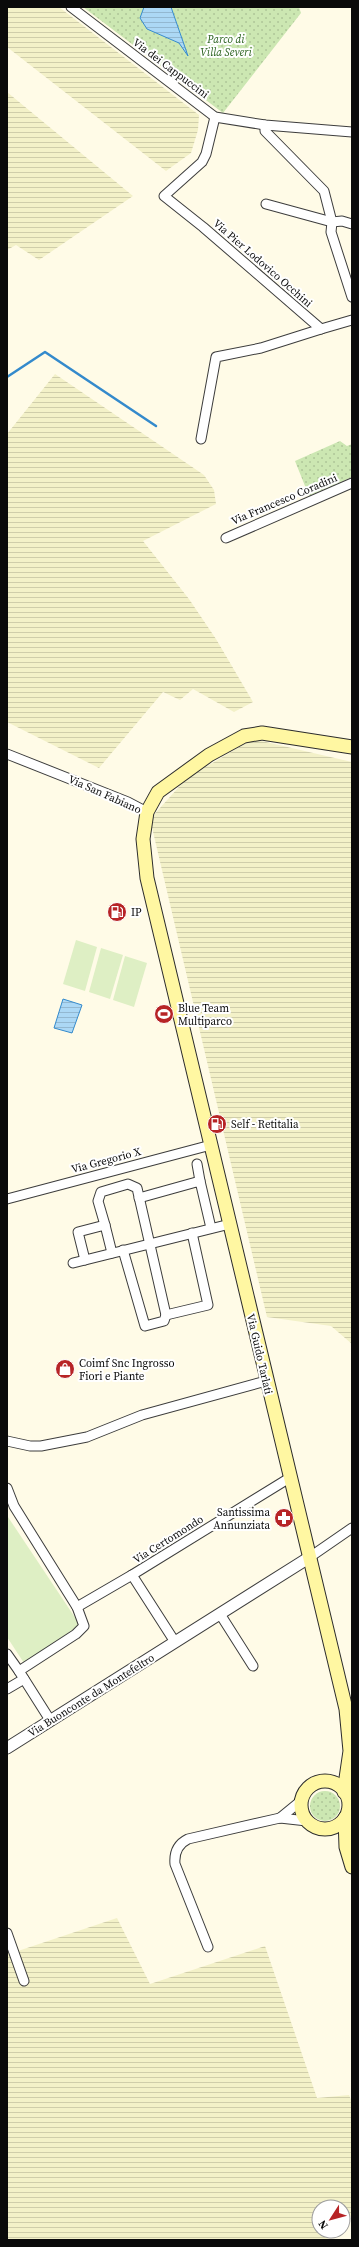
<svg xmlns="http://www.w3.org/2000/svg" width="359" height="2247" viewBox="0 0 359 2247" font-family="'Source Serif 4',serif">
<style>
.farmland{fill:url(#farmland-rules)}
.green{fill:url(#green-dots)}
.pitch{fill:#deefc4}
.water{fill:url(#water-rules);stroke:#348acc}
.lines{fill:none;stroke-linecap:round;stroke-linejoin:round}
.stream{stroke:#348acc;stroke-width:2.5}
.minor-casing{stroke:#3d3d3d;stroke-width:11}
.tertiary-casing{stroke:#3d3d3d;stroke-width:13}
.secondary-casing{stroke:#2c2c2c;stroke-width:15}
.minor{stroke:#fff;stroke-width:9}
.tertiary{stroke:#fff;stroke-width:11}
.secondary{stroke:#fff7a2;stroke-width:13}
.labels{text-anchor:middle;stroke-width:4;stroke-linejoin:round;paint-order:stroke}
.park-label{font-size:11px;font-style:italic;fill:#28601c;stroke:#fff}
.street-label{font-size:11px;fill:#0a0a0a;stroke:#fff}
.poi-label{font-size:11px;fill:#0a0a0a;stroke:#fff;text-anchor:start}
</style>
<defs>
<pattern id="farmland-rules" width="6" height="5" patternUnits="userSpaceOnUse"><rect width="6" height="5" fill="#f3f1c8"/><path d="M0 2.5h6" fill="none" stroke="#cfcdaa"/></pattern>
<pattern id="green-dots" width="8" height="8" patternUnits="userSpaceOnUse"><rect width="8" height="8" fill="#cce7b2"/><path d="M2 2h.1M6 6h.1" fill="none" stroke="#aec598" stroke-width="1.8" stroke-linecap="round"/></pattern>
<pattern id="water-rules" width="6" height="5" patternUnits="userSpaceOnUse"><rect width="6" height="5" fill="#acd8f5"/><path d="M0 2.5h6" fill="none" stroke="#93b8d1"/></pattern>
</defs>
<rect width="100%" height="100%" fill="#fffbe7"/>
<g class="farmland">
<path d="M 7,7 L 59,7 L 199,115 L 198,130 L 191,153 L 166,171 L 7,47 Z"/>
<path d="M 7,92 L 133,196 L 39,260 L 16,245 L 7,250 Z"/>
<path d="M 55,374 L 204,475 L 214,490 L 216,504 L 143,541 L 189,599 L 216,639 L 253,702 L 234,712 L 193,689 L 180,700 L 163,692 L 99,768 L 7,722 L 7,434 Z"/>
<path d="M 253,739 L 352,762 L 352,1344 L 331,1326 L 267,1317 L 150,819 L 187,778 Z"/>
<path d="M 117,1918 L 150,1984 L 265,1946 L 317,2098 L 349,2095 L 352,2102 L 352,2215 L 343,2224 L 343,2207 L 319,2207 L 319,2231 L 335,2231 L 326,2240 L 7,2240 L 7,1940 L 12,1953 Z"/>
</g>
<g class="green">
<path d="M 83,7 L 144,7 L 140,18 L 147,29 L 179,43 L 188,56 L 171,7 L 299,7 L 301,13 L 223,113 Z"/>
<path d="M 340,441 L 347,446 L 352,444 L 352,477 L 309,496 L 295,461 Z"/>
<circle cx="325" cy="1806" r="15"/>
</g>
<g class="pitch">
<path d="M 76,940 L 97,947 L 85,991 L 63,984 Z"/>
<path d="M 101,948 L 123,955 L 110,999 L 89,992 Z"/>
<path d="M 125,956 L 147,963 L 134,1007 L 113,1000 Z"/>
<path d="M 8,1517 L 80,1625 L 24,1663 L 7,1637 Z"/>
</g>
<g class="water">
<path d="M 144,7 L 171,7 L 188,56 L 179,43 L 147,29 L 140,18 Z"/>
<path d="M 63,999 L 82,1005 L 72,1033 L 54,1028 Z"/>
</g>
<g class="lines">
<path class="stream" d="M 7,377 L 45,352 L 156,426"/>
<defs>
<g id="minor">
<path d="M 71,7 L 215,117 L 265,125 L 352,132"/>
<path d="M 215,117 L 206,154 L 202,162 L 164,196 L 203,227 L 321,329 L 352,320"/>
<path d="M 265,125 L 265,131 L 324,191 L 332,222 L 331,232 L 352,297"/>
<path d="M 266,204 L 332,222 L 342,221 L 352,224"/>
<path d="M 201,439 L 216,357 L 261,348 L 321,329"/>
<path d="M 226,538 L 352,483"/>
<path d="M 7,754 L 128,802 L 147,812"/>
<path d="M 197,1164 L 200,1181"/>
<path d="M 139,1198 L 200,1181 L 211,1228"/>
<path d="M 7,1199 L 211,1145"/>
<path d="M 105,1225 L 98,1201 L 101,1192 L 128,1184 L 137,1188 L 166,1315 L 208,1305 L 192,1233"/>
<path d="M 123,1250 L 145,1326 L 164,1321 L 166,1315"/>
<path d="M 85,1260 L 78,1232 L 105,1225 L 112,1253"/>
<path d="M 73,1263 L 230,1224"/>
<path d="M 7,1441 L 30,1446 L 41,1446 L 87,1437 L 142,1415 L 266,1381"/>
<path d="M 7,1488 L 14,1506 L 77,1607 L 84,1626 L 76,1634 L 19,1671 L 50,1720"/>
<path d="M 310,1557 L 352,1528"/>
<path d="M 132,1575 L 175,1642"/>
<path d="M 77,1607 L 132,1575 L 291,1477"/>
<path d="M 220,1614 L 253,1666"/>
<path d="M 7,1654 L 19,1671"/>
<path d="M 7,1689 L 24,1679"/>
<path d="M 280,1818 L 302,1800"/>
<path d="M 345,1818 L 352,1811"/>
<path d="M 7,1933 L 24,1981"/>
<path d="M 208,1947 L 175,1864 C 174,1853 178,1844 188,1839 L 280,1818 L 307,1821"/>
</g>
<path id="tertiary" d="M 7,1748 L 310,1557"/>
<g id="secondary">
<circle cx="325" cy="1805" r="24"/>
<path d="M 344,1792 L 350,1751 L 346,1709 L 147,878 L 143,839 L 147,812 L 158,792 L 209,755 L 244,736 L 262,733 L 352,747"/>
<path d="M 345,1818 L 346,1847 L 352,1867"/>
</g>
</defs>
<use href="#minor" class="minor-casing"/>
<use href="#tertiary" class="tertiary-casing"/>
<use href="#secondary" class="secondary-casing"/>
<use href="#minor" class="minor"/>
<use href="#tertiary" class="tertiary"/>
<use href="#secondary" class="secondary"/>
</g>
<defs>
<symbol id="fuel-disc" viewBox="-11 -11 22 22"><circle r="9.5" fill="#b72426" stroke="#fff"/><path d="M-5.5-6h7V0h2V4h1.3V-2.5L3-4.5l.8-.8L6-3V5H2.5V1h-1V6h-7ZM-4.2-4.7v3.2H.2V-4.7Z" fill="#fff"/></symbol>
<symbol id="stadium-disc" viewBox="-11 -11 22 22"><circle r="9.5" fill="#b72426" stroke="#fff"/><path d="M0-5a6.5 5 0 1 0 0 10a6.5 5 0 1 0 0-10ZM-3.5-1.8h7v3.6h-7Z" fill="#fff"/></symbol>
<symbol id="shop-disc" viewBox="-11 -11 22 22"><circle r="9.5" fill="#b72426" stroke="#fff"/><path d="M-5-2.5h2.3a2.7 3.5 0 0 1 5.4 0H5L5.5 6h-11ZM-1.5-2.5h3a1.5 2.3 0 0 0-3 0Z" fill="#fff"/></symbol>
<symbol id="pharmacy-disc" viewBox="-11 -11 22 22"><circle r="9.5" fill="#b72426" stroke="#fff"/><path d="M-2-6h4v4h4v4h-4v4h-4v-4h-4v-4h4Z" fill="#fff"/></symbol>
</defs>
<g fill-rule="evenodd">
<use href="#fuel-disc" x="106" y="901" width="22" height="22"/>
<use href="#stadium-disc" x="153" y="1003" width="22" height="22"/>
<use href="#fuel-disc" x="206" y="1113" width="22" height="22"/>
<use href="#shop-disc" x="54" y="1358" width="22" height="22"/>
<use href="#pharmacy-disc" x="273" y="1507" width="22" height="22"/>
</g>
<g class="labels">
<g class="park-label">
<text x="226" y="43">Parco di<tspan x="226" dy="13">Villa Severi</tspan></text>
</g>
<g class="street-label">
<text transform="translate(171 68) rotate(37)" y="4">Via dei Cappuccini</text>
<text transform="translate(263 263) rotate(41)" y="4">Via Pier Lodovico Occhini</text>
<text transform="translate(284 499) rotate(-23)" y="4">Via Francesco Coradini</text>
<text transform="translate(105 794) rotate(24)" y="4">Via San Fabiano</text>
<text transform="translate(106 1160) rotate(-15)" y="4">Via Gregorio X</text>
<text transform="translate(260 1354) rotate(77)" y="4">Via Guido Tarlati</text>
<text transform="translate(168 1539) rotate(-32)" y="4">Via Certomondo</text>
<text transform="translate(91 1695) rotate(-32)" y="4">Via Buonconte da Montefeltro</text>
</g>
<g class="poi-label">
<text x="131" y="916">IP</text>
<text x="178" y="1012">Blue Team<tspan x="178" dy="13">Multiparco</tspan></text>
<text x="231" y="1128">Self - Retitalia</text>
<text x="79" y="1367">Coimf Snc Ingrosso<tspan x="79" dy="13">Fiori e Piante</tspan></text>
<text x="270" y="1516" text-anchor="end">Santissima<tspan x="270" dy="13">Annunziata</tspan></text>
</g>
</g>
<rect width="359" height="2247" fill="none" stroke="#0a0a0a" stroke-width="16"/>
<g transform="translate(331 2219) rotate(234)"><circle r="19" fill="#ffffff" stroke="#9d9d9d"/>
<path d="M0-3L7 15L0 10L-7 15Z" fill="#b72426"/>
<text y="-6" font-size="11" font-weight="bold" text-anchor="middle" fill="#0a0a0a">N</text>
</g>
</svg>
